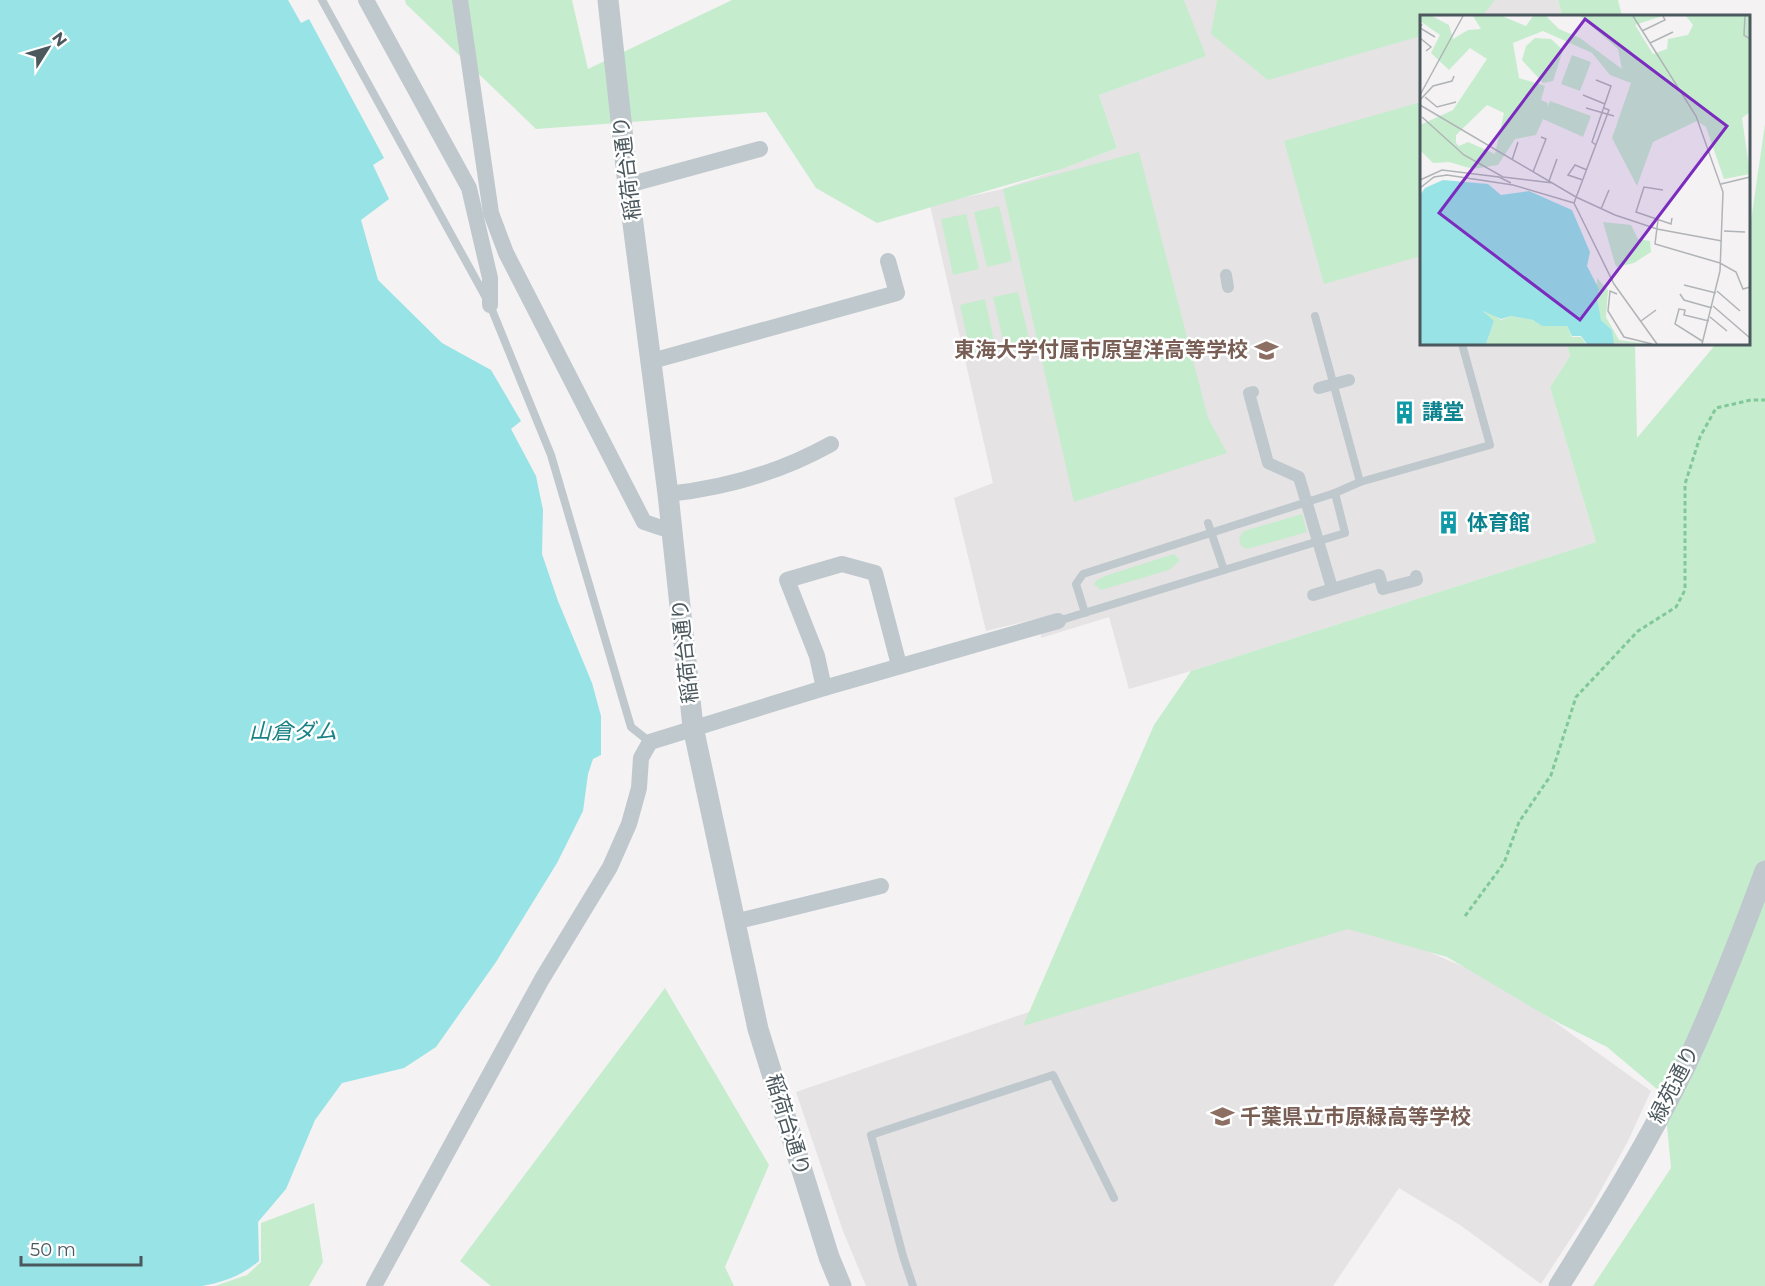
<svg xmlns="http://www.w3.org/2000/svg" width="1765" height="1286" viewBox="0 0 1765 1286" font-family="Montserrat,'Noto Sans JP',sans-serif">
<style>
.education{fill:#e5e3e4}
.green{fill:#c6ecce}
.water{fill:#97e3e5}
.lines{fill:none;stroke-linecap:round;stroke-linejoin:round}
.path{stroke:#81c898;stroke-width:3;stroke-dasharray:4.5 3;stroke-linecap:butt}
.service{stroke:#bfc8cd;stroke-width:8}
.pedestrian{stroke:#bfc8cd;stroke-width:12}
.minor{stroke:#bfc8cd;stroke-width:16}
.tertiary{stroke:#bfc8cd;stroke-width:21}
.pedestrian-bridge{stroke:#bfc8cd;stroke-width:12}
.labels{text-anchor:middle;stroke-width:5;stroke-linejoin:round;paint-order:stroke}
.street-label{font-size:21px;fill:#4b585e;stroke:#fff}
.education-label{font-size:21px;font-weight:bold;fill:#785e54;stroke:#fff;text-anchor:end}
.culture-label{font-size:21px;font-weight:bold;fill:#0d838f;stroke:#fff;text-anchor:start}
.water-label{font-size:22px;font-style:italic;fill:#188285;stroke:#fff}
.inset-road{fill:none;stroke:#b0b4b7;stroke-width:1.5}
.view{fill:#7b2cbf;fill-opacity:0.15;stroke:#7b2cbf;stroke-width:3}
.inset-edge{fill:none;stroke:#4b585e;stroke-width:3}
</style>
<rect width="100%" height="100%" fill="#f4f2f3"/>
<g class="education">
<path d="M 1184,0 L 1558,0 L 1562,16 L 1422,16 L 1422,344 L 1567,344 L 1570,356 L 1550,387 L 1596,542 L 1191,671 L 1129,689 L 1109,617 L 1041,638 L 1040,618 L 986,631 L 954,498 L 993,483 L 930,205 L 1003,189 L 1062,169 L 1117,148 L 1099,95 L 1205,56 Z"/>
<path d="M 1329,909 L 1499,982 L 1651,1091 L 1627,1143 L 1592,1206 L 1541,1284 L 1460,1225 L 1399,1188 L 1333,1286 L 866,1286 L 843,1231 L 796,1092 Z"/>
</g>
<g class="green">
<path d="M 405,0 L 572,0 L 588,69 L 732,0 L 1184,0 L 1206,56 L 1099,95 L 1117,148 L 1062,169 L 877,223 L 816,188 L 766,112 L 536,129 L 406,4 Z"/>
<path d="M 1217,0 L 1495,0 L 1482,16 L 1422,16 L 1421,36 L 1268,80 L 1211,34 Z"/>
<path d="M 1558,0 L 1618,0 L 1622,16 L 1562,16 Z"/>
<path d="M 1421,102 L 1421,256 L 1324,284 L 1284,141 Z"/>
<path d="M 1765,124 L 1765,1286 L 1593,1286 L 1671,1168 L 1664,1095 L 1607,1047 L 1555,1021 L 1447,957 L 1348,929 L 1023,1026 L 1154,725 L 1191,671 L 1596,542 L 1550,387 L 1570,356 L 1567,344 L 1635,344 L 1637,438 L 1716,344 L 1748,344 L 1749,235 Z"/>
<path d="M 1139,152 L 1208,418 L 1227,453 L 1074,502 L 1003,189 Z"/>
<path d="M 999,206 L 1012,261 L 987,267 L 974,212 Z"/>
<path d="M 966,214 L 979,269 L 953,275 L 941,219 Z"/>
<path d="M 1018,292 L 1031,347 L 1006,353 L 993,297 Z"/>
<path d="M 985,299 L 997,355 L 972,361 L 960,305 Z"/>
<path d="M 1302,514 L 1307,532 L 1247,549 L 1241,546 L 1239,538 L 1244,531 Z"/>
<path d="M 1174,554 L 1180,560 L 1169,570 L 1101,590 L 1094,584 L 1097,580 L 1105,576 Z"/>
<path d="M 665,988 L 769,1165 L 725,1267 L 734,1286 L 491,1286 L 460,1261 Z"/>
<path d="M 314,1203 L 323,1262 L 309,1286 L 215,1286 L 247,1275 L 261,1262 L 261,1223 Z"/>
</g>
<path class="water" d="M 0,0 L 288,0 L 301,23 L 309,19 L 384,158 L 373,165 L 389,199 L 361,220 L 378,280 L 442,343 L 491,370 L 521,421 L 511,429 L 536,476 L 543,510 L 542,554 L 558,601 L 592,683 L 601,716 L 601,755 L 593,759 L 588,774 L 583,811 L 557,863 L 496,962 L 436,1047 L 404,1068 L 342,1083 L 315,1120 L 286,1189 L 258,1222 L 259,1261 C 241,1276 224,1282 202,1286 L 0,1286 Z"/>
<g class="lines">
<path class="path" d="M 1465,916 L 1504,863 L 1519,822 L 1551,775 L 1576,697 L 1638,631 L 1676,607 L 1685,590 L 1685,484 L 1700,437 L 1716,408 L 1751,400 L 1765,400"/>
<g class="service">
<path d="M 322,0 L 490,305 L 551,455 L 631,727 L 650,742"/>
<path d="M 1315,316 L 1360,482"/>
<path d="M 1208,523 L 1224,570"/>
<path d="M 1085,613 L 1076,584 L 1083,574 L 1335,493 L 1360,482 L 1490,445 L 1462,344"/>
<path d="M 1058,621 L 1345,533 L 1335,493"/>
<path d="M 913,1286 L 903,1256 L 871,1135 L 1053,1075 L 1114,1198"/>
</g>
<g class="pedestrian">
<path d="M 1226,275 L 1228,287"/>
<path d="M 1313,595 L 1379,575 L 1383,589 L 1417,580 L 1416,576"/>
</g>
<g class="minor">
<path d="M 366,0 L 469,188 L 490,278 L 490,305"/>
<path d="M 460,0 L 491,213 L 506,253 L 644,522 L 662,528 L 671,528"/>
<path d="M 628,185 L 760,149"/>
<path d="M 652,361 L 897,293 L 888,261"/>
<path d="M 668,494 C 724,488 781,472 831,444"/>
<path d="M 824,688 L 817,656 L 787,580 L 842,564 L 875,573 L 899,665"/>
<path d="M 734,922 L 881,886"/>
<path d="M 374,1286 L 542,979 L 610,867 L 629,824 L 639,788 L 641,758 L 650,742 L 824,688 L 1058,621"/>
</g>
<g class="tertiary">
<path d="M 608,0 L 628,185 L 668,494 L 693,727 L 758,1029 L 829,1257 L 841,1286"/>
<path d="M 1559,1286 C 1604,1214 1649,1141 1686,1065 C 1715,1002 1741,936 1765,871"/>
</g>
<g class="pedestrian-bridge">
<path d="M 1319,388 L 1349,380"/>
<path d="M 1253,392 L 1249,393 L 1268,463 L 1299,477 L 1332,588"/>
</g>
</g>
<defs>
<symbol id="school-bare" viewBox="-9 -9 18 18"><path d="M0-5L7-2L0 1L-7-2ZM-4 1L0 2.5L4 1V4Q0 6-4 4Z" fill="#8d6e63" stroke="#fff" stroke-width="2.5" paint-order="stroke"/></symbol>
<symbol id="building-bare" viewBox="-9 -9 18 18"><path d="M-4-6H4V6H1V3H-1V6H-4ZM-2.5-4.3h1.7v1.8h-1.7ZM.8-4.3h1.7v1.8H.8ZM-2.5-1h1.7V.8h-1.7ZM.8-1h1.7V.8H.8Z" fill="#0f9aa8" stroke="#fff" stroke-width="2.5" paint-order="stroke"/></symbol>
</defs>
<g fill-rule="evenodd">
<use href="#school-bare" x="1250" y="334" width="33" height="33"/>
<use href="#building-bare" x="1388" y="396" width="33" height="33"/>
<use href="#building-bare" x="1432" y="506" width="33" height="33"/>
<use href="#school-bare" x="1206" y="1100" width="33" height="33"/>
</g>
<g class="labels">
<g class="street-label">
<text transform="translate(627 168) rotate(-97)" y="7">稲荷台通り</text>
<text transform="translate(685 651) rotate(-96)" y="7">稲荷台通り</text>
<text transform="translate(1674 1084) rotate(-63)" y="7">緑苑通り</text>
<text transform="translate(788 1125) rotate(73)" y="7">稲荷台通り</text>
</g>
<g class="education-label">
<text x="1248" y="357">東海大学付属市原望洋高等学校</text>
<text x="1240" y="1124" text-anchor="start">千葉県立市原緑高等学校</text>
</g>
<g class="culture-label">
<text x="1422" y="419">講堂</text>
<text x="1467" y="530">体育館</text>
</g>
<g class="water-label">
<text x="293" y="739">山倉ダム</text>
</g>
</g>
<g transform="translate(1420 15)">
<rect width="330" height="330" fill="#f4f2f3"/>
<path d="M 0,1 L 12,1 L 29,10 L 33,24 L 48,15 L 61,14 L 53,1 L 82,1 L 106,11 L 113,1 L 126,1 L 139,14 L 160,23 L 202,54 L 198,34 L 160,1 L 242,1 L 215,10 L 233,39 L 247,34 L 248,24 L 268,20 L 273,10 L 266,1 L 330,1 L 330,97 L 322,103 L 330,159 L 304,164 L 286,112 L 277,106 L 233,127 L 217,171 L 192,123 L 211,68 L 190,60 L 172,38 L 123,16 L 93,28 L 99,63 L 125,71 L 121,85 L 128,88 L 127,93 L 130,86 L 171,101 L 163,122 L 123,104 L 116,120 L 95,124 L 78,150 L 53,154 L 29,147 L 13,148 L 0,135 L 0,110 L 33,95 L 67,44 L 50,33 L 29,55 L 11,38 L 20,20 L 0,6 ZM 67,90 L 84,98 L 75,139 L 48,127 L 39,131 L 36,128 L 36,120 ZM 115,23 L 131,24 L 143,35 L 133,66 L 123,68 L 102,45 L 106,31 ZM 152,40 L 171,47 L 160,76 L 141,69 ZM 183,207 L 211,210 L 218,224 L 230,226 L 231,237 L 214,248 L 196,252 ZM 177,263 L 188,275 L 186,302 L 199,325 L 228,329 L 193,328 L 192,315 L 181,305 L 177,292 ZM 69,297 L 81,305 L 91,301 L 113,305 L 122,311 L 147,311 L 152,322 L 161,322 L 166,329 L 66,329 L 74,306 L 62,298 Z" fill="#c6ecce" fill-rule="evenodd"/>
<path d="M 23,165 L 68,169 L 81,180 L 109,176 L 152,195 L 170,237 L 167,251 L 179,274 L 177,284 L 181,305 L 192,315 L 194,329 L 167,329 L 161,321 L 152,321 L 147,311 L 122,311 L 113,305 L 91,301 L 81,304 L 63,296 L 74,306 L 66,329 L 0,329 L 0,180 L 5,173 Z" fill="#97e3e5"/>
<path class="inset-road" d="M 213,1 L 276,101 L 303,177 L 300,256 L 282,329M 325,1 L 324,20 L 330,24M 2,9 L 0,13 L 15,22M 222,16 L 245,5 L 243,1M 0,23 L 11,32 L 6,36M 230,28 L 253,17M 176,65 L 191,71 L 172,127 L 176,130M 0,80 L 43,1M 163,80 L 185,89M 5,82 L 17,92 L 36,87M 0,85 L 13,71 L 32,66 L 34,61M 0,90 L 156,182 L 195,200 L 237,214 L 302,226M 166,93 L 194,101M 184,93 L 189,95 L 154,188 L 194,269 L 237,329M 2,102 L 44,140 L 83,162 L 133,168M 92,145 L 98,127M 113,157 L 126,124 L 121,122M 0,165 L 22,155 L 79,162 L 91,168M 163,165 L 148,160 L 155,150 L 167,155M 129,166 L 137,144M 301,169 L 330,162M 0,173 L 14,162 L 27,160 L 93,170 L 154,188M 243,175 L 224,172 L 216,197 L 251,209 L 252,203M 181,194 L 189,175M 238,205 L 235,229 L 300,248 L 316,257 L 323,274 L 330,272M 304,216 L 325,217M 264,270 L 296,278M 297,276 L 320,296M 197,279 L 190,276 L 188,296 L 204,322 L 232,329M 260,279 L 264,285 L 292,293M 293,291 L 330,323M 290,302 L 307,316M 221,306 L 236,295M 282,326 L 255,309 L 259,294 L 265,295 L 264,300 L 289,306"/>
<path class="view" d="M 165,4 L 307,111 L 160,305 L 19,198 Z"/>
<rect width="330" height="330" class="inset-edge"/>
</g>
<g transform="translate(48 48) rotate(53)" stroke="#ffffff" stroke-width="4.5" paint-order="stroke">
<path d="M0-4.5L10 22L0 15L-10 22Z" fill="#4b585e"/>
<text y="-9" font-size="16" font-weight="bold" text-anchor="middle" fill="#4b585e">N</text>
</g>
<path d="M21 1256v9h120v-9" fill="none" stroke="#4b585e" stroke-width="3"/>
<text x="30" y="1256" font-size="18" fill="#4b585e" stroke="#ffffff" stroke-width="4.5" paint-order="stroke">50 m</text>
</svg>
